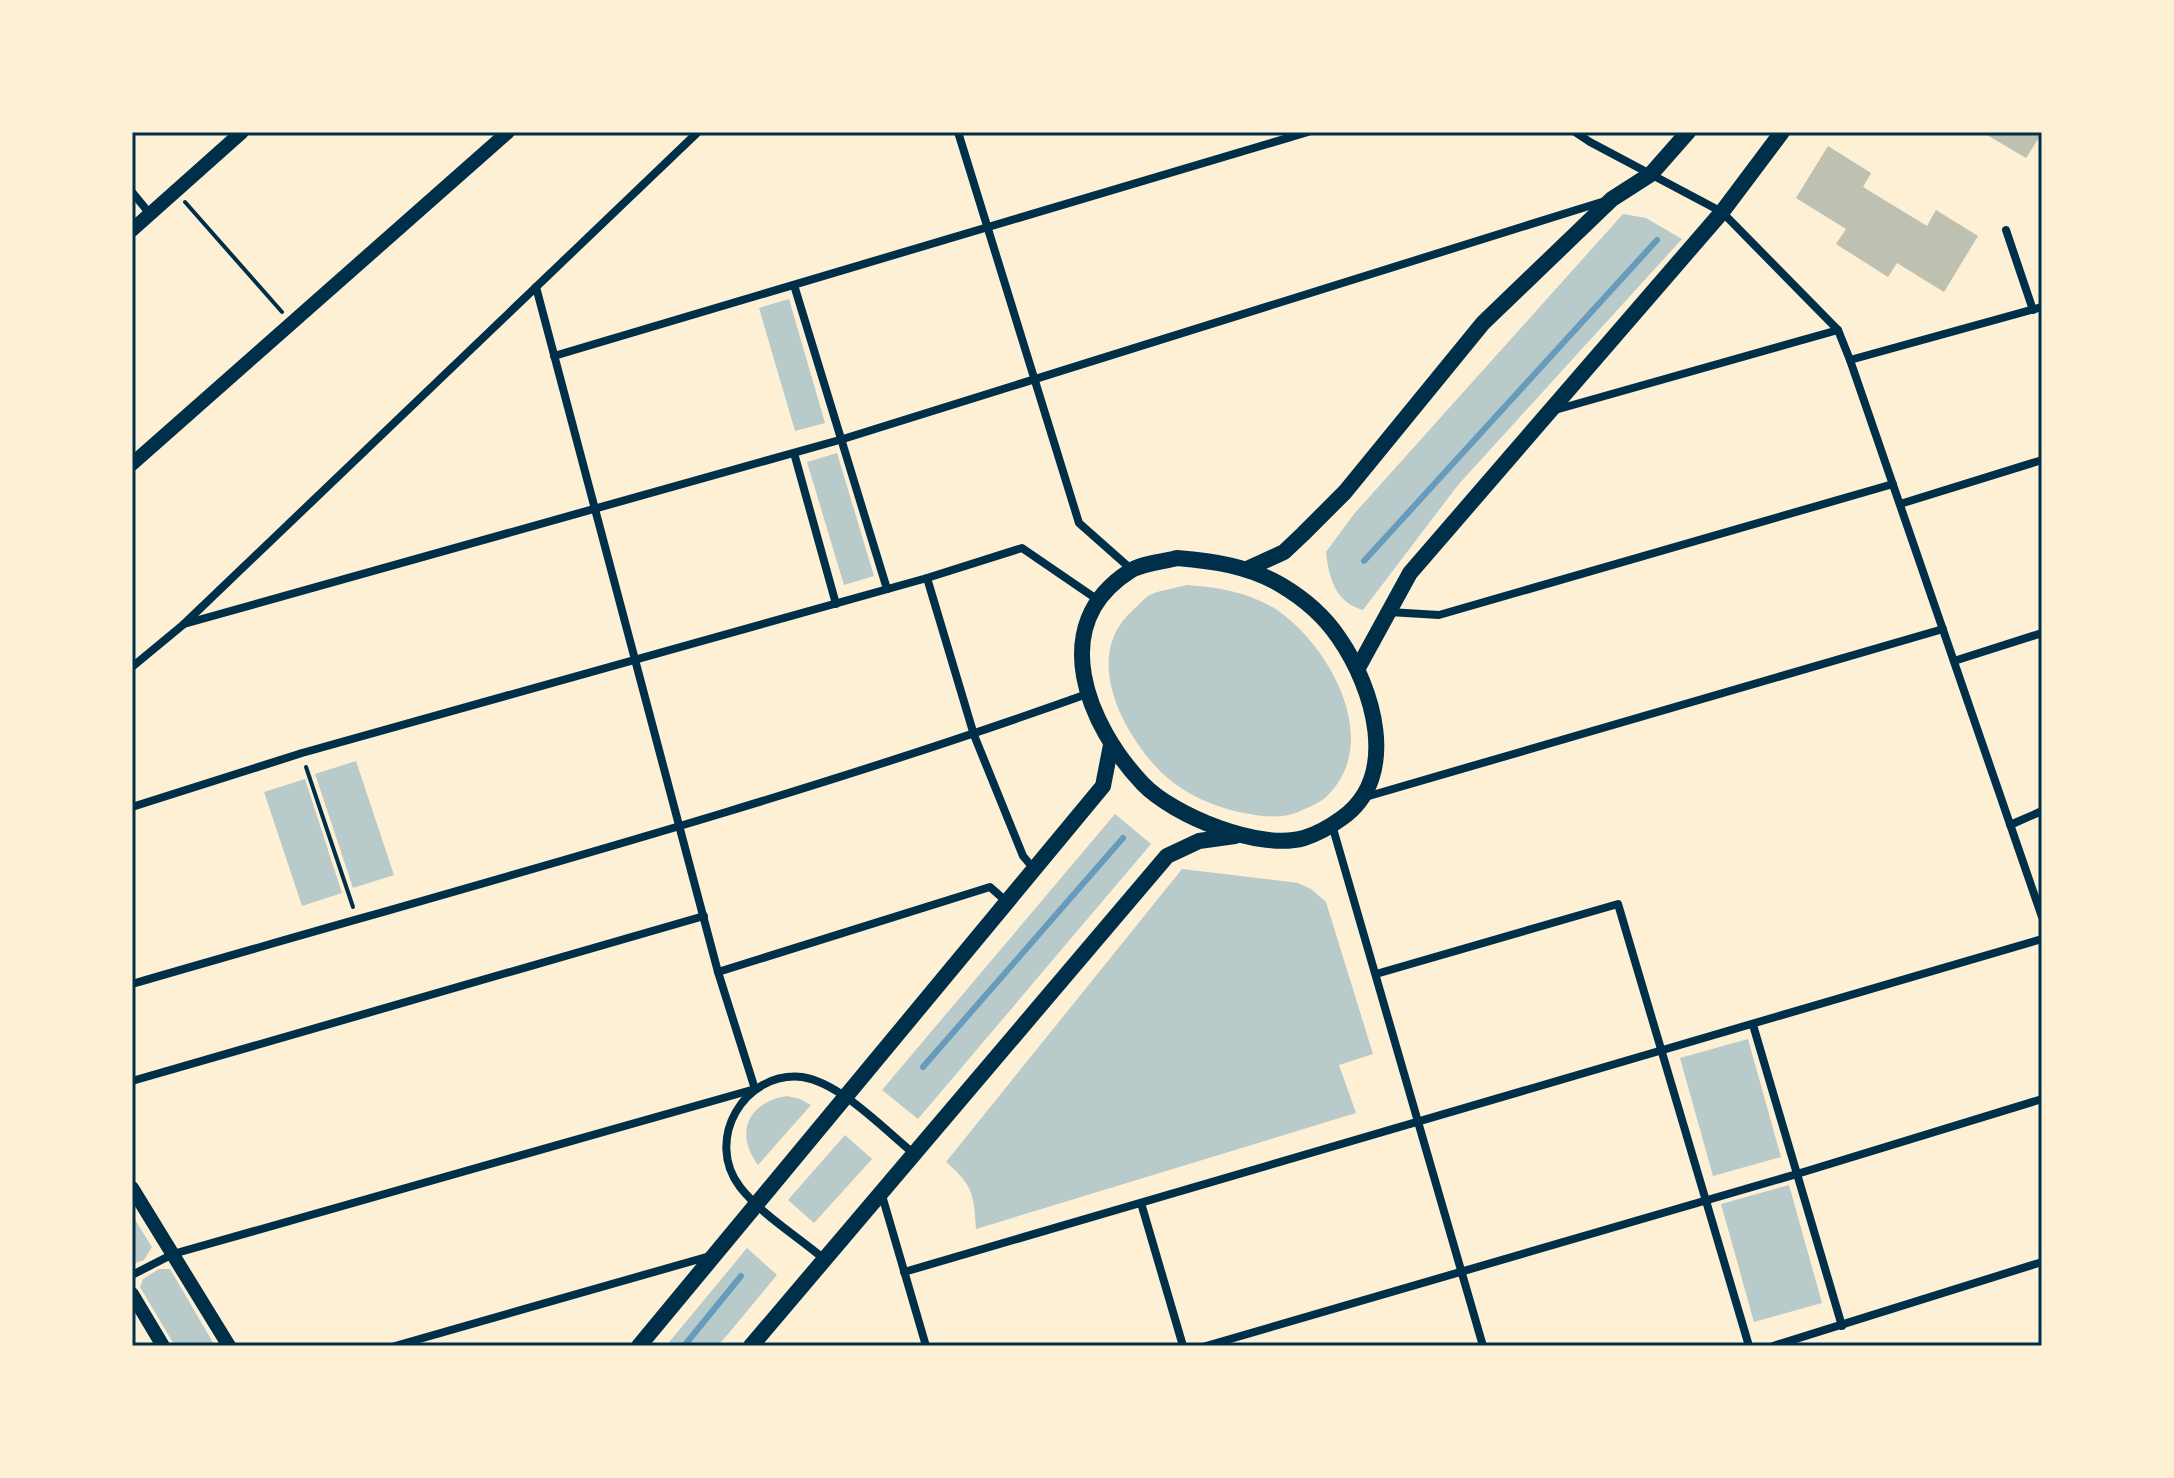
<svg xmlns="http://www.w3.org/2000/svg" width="2174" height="1478" viewBox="0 0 2174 1478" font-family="'Exo 2',sans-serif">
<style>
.green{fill:#b9caca}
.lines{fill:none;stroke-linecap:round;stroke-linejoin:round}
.stream{stroke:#669bbc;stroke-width:6}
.building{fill:#bec0b2}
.path{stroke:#003049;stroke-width:4}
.minor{stroke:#003049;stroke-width:8}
.tertiary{stroke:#003049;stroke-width:14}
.secondary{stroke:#003049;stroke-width:16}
.neatline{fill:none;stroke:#003049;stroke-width:3}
</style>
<rect width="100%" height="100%" fill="#fdf0d5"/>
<g class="green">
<path d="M 1623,214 L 1646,218 L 1682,239 L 1458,485 L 1363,610 C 1335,602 1329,578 1326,552 L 1354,514 Z"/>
<path d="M 789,299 L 825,423 L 795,431 L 759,308 Z"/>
<path d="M 837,453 L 874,576 L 844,585 L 807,462 Z"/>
<path d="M 1187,585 C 1217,587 1247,592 1274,608 C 1327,642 1383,738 1329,794 C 1321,803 1309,807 1298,812 C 1284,818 1265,817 1250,814 C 1218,809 1182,794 1159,770 C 1121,730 1082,655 1133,610 C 1139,605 1145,597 1152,594 C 1162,590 1176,588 1187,585 Z"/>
<path d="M 356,761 L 394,875 L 353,888 L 315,774 Z"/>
<path d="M 305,779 L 342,893 L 302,906 L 264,792 Z"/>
<path d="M 1115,814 L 1151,844 L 918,1119 L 882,1090 Z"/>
<path d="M 1182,869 L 1298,883 L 1311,889 L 1326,902 L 1373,1054 L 1339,1065 L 1356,1113 L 976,1229 C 974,1195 973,1185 946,1162 Z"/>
<path d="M 1748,1039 L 1781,1157 L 1713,1176 L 1680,1058 Z"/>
<path d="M 787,1096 L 800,1099 L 811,1105 L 758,1165 C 734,1133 748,1102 787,1096 Z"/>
<path d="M 845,1135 L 872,1159 L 814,1223 L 788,1200 Z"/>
<path d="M 1789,1185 L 1822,1303 L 1754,1322 L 1721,1204 Z"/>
<path d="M 132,1215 L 152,1247 L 144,1260 L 132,1264 Z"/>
<path d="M 747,1248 L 777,1275 L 718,1346 L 666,1346 Z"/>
<path d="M 159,1269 L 170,1269 L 215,1346 L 175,1346 L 140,1287 L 143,1279 Z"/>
</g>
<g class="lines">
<g class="stream">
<path d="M 1364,561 L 1657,240"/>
<path d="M 923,1067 L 1123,838"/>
<path d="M 684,1346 L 741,1276"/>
</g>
</g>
<g class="building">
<path d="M 1982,132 L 2042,132 L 2042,133 L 2026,158 Z"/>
<path d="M 1828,146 L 1871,173 L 1863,187 L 1927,226 L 1936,210 L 1978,236 L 1944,292 L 1897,263 L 1888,277 L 1836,244 L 1846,229 L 1796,198 Z"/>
</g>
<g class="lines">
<g class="path">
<path d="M 185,202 L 282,312"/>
<path d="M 306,767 L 353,907"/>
</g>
<g class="minor">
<path d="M 958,132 L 1079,523 L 1131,569"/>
<path d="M 1575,132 L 1590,142 L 1722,212 L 1838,330 L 1850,360 L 2042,917"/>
<path d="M 132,192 L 150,214"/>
<path d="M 2006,230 L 2033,310"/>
<path d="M 794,285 L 887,589"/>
<path d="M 554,356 L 1308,132"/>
<path d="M 1850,360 L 2042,307"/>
<path d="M 1555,410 L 1838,330"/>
<path d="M 794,453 L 836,604"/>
<path d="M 1900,504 L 2042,460"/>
<path d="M 927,578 L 974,735 L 1023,856 L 1034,869"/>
<path d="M 1389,612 L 1439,615 L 1893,484"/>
<path d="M 184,624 L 843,439 L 1605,201"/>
<path d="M 1954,661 L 2042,633"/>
<path d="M 132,667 L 184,624 L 698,132"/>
<path d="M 1362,798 L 1943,629"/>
<path d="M 132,807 L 302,753 L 927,578 L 1022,548 L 1098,600"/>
<path d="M 1332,825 L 1483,1346"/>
<path d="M 2010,825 L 2042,811"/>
<path d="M 718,972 L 990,887 L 1007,902"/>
<path d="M 1376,974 L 1618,904 L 1749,1346"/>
<path d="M 132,984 C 451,891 774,806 1087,694"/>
<path d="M 1753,1025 L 1842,1326"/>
<path d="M 132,1081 L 704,916"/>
<path d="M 881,1192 L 926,1346"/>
<path d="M 1141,1203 L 1183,1346"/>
<path d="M 824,1259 C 797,1236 762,1215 740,1187 C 704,1140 744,1071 802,1077 C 839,1082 885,1130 913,1153"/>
<path d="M 904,1272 L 2042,939"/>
<path d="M 132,1275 L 173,1254 L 755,1089 L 718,972 L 536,287"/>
<path d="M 395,1346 L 710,1256"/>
<path d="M 1206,1346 L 1797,1174 L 2042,1099"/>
<path d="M 1773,1346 L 2042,1262"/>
</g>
<g class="tertiary">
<path d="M 132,230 L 242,132"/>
<path d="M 132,464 L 508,132"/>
<path d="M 132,1188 L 229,1346"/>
<path d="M 132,1294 L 163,1346"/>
</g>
<g class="secondary">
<path d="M 1177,558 C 1213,561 1249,566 1281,585 C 1303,598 1325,617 1339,638 C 1373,687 1401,776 1342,818 C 1331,826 1317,834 1304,838 C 1260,851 1174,816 1143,784 C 1088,726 1045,625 1130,571 C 1142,563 1163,562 1177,558 Z"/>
<path d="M 1247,569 L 1284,552 L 1303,534 L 1345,492 L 1483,323 L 1612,199 L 1651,174 L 1688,132"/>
<path d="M 1358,668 L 1410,573 L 1722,212 L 1782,132"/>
<path d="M 639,1346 L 1103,786 L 1111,745"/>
<path d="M 751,1346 L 1167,856 L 1199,841 L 1235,836"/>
</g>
</g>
<rect width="2174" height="1478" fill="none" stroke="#fdf0d5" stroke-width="268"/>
<rect x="134" y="134" width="1906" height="1210" class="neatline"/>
</svg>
